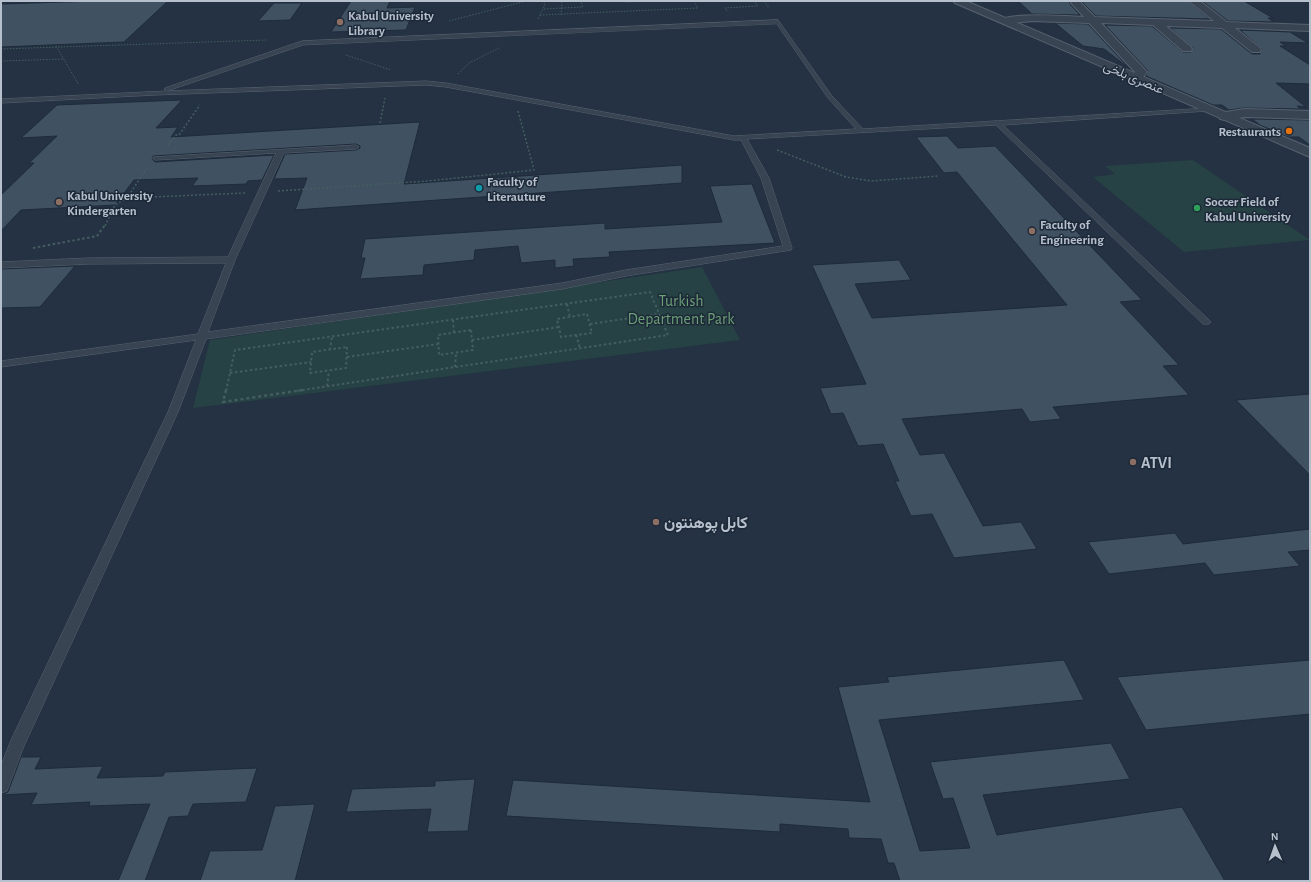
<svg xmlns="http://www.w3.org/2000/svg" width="1311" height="882" viewBox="0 0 1311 882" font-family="'Alegreya Sans',Vazirmatn,sans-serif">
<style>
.green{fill:#264244}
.building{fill:#405162;stroke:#1f2b3a}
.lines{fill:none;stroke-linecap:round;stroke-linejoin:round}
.service-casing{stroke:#576270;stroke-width:1}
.minor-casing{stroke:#576270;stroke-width:2}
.tertiary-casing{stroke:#576270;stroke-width:2}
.path-far3{stroke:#445e60;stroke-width:1;stroke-dasharray:1.5 1.5;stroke-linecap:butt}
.path-far2{stroke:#445e60;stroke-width:1.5;stroke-dasharray:2 2;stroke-linecap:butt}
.path-far1{stroke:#445e60;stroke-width:2;stroke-dasharray:2.5 2.5;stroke-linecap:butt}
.path{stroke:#445e60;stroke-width:2.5;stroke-dasharray:3 3;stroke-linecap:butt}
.service{fill:#394452;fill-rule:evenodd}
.minor{fill:#394452;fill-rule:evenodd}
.tertiary{fill:#394452;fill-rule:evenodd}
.education-dot{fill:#8d6e63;stroke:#1d2938;stroke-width:1.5}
.food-dot{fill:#e8710a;stroke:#1d2938;stroke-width:1.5}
.culture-dot{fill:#0f9aa8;stroke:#1d2938;stroke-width:1.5}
.leisure-dot{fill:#2e9e5b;stroke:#1d2938;stroke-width:1.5}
.labels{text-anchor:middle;stroke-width:3;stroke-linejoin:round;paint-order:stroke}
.far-poi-label{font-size:13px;font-weight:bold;fill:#b6bfcc;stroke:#1d2938;text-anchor:start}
.far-street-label{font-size:13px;fill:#b6bfcc;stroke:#1d2938}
.park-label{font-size:16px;fill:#6b9f75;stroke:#1d2938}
.poi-label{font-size:16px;font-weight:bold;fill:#b6bfcc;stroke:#1d2938;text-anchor:start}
</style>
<rect width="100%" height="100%" fill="#243243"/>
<g class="green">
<path d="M 1193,160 L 1310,240 L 1184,252 L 1093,177 L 1115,174 L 1105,166 Z"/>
<path d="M 702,267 L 740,340 L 193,408 L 210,340 Z"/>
</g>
<g class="building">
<path d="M 97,1 L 168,1 L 124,42 L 1,47 L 1,4 Z"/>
<path d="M 351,1 L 390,1 L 387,8 L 415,7 L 406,30 L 331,32 Z"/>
<path d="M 1018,1 L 1070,1 L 1070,4 L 1080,15 L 1032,14 Z"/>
<path d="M 1083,1 L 1188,1 L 1210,19 L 1096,16 L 1083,3 Z"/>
<path d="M 1202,1 L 1244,1 L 1273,18 L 1268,18 L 1274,22 L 1228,21 Z"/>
<path d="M 274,3 L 302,3 L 290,20 L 258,21 Z"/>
<path d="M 1055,23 L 1088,24 L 1130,69 L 1104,49 L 1083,46 Z"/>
<path d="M 1105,25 L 1152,26 L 1183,52 L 1191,52 L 1193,48 L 1170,28 L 1221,29 L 1252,54 L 1260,54 L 1262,49 L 1240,30 L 1290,32 L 1308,43 L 1280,42 L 1286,46 L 1280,46 L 1310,65 L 1310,84 L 1276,83 L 1306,107 L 1297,106 L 1301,109 L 1244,108 L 1229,110 L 1222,105 L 1213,105 L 1146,76 L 1148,71 Z"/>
<path d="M 182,100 L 156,128 L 178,127 L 171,137 L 420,122 L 404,184 L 682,165 L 682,183 L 295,210 L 307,178 L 274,179 L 285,154 L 356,150 L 360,148 L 360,146 L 356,144 L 153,156 L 152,159 L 155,162 L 274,155 L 262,180 L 248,181 L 246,184 L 192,186 L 198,178 L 134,180 L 115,205 L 21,210 L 1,231 L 1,195 L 34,163 L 29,163 L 57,136 L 21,138 L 57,105 Z"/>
<path d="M 1252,119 L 1310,120 L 1310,145 L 1299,137 L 1288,137 L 1260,125 Z"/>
<path d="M 947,136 L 958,148 L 995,146 L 1142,300 L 1120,302 L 1179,365 L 1163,366 L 1189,395 L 1053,407 L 1061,419 L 1030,422 L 1022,409 L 902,419 L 920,455 L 944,453 L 983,526 L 1021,522 L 1037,549 L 954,558 L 932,514 L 911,516 L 895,481 L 899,481 L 883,444 L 858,446 L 843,413 L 831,414 L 820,388 L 866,384 L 812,265 L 899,260 L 911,280 L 855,284 L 872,318 L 1067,305 L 957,172 L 944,173 L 916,137 Z"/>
<path d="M 752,184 L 775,243 L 609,252 L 610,257 L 573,259 L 574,266 L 555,268 L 555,260 L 521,263 L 518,246 L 475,250 L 474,260 L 424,265 L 423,275 L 360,279 L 365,258 L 361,258 L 365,239 L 605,223 L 605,229 L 722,222 L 710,186 Z"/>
<path d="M 75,266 L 40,307 L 1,308 L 1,269 Z"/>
<path d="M 1310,394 L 1310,475 L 1236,400 Z"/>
<path d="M 1310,529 L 1310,550 L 1288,552 L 1300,566 L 1214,575 L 1205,563 L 1109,574 L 1088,542 L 1175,533 L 1183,544 Z"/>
<path d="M 1064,660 L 1084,700 L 879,720 L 920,851 L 970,848 L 953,798 L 943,799 L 930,762 L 1111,743 L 1130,779 L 983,795 L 997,835 L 1182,807 L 1225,881 L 900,881 L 894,863 L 888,863 L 881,839 L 849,838 L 848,829 L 780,824 L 780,832 L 506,816 L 513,780 L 870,802 L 838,687 L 889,682 L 887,677 Z"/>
<path d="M 1310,660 L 1310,714 L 1146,730 L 1117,677 Z"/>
<path d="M 21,757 L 41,757 L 35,769 L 103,766 L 97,778 L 163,776 L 165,772 L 257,768 L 246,802 L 193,804 L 188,816 L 169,817 L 145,881 L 118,881 L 150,804 L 89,806 L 90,802 L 31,805 L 37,793 L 1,795 L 8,792 Z"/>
<path d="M 475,779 L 468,831 L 427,832 L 431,809 L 346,812 L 352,789 L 435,786 L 435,781 Z"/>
<path d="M 315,804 L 295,881 L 200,881 L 210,851 L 262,850 L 275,806 Z"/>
</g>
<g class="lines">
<defs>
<path id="service" d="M 778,20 L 832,96 L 863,129 L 1209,108 L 1209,110 L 1207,111 L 1003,125 L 1209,320 L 1211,322 L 1209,324 L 1203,324 L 996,125 L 747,139 L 769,178 L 792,248 L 791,250 L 626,276 L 562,289 L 206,339 L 178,412 L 24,746 L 7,791 L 1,793 L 1,765 L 12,738 L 168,412 L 196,340 L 1,367 L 1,361 L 198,334 L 226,263 L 89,264 L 1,268 L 1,262 L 89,258 L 228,257 L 276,153 L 155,160 L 153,159 L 153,157 L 356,145 L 359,147 L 356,149 L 284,153 L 235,260 L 208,332 L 562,283 L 626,270 L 783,246 L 761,178 L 741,140 L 734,140 L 446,87 L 426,85 L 155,95 L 1,103 L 1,99 L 167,91 L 164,89 L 165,88 L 302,41 ZM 777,24 L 828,98 L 856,129 L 734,136 L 446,83 L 426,81 L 167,91 L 303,45 Z"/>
<g id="minor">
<path d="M 1072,1 L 1082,1 L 1081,3 L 1095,17 L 1214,21 L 1189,1 L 1200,1 L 1227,22 L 1310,25 L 1310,31 L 1235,28 L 1260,48 L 1261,50 L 1260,52 L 1252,52 L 1222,28 L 1166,26 L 1191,47 L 1192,49 L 1191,51 L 1183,51 L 1153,25 L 1101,23 L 1147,72 L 1141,80 L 1133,80 L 1131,78 L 1135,72 L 1089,23 L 1032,21 L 1004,24 L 999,21 C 1007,12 1069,16 1084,17 L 1073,5 L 1071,3 Z"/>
<path d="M 1244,109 L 1310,111 L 1310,119 L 1244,117 L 1225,120 L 1220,119 L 1219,116 L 1220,113 Z"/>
</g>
<path id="tertiary" d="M 953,1 L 966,1 L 1310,148 L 1310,157 L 955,3 Z"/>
</defs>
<use href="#service" class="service-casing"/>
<use href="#minor" class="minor-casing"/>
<use href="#tertiary" class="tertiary-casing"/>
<g class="path-far3">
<path d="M 545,1 L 562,1"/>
<path d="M 764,1 L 769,8"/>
<path d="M 626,2 L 652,1"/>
<path d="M 544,9 L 583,7 L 581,1"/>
<path d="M 727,11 L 725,8 L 758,6 L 754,1"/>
<path d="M 540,15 L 698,8 L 694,1"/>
<path d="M 561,15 L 562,1"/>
<path d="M 538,19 L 544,7 L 545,1"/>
<path d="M 449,21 L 526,1"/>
<path d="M 56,46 L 79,85"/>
<path d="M 1,49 L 266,40"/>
<path d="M 346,55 L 391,70"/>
<path d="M 1,61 L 64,59"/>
<path d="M 458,74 L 469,63 L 499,48"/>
</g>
<g class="path-far2">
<path d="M 380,123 L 385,98"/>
<path d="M 168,145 L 176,135 L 179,135 L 200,105"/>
<path d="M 777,150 L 846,177 L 871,181 L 939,176"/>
<path d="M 278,191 L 428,181 L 534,170 L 518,111"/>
<path d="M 127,198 L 245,193"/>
<path d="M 105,226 L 115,205 L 127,198 L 147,168"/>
</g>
<g class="path-far1">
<path d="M 33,248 L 97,236 L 105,225"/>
<path d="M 567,304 L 570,317"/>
<path d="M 587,314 L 592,333 L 561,337 L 557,319 Z"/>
<path d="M 453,320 L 454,333"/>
<path d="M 590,324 L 658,314"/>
<path d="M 471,330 L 473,350 L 439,355 L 438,335 Z"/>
<path d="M 576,335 L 580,348"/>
<path d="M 472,340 L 559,327"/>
<path d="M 347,347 L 346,368 L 310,373 L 312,352 Z"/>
<path d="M 330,350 L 332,337"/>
<path d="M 347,357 L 438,344"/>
<path d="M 455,367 L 456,353"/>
<path d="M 230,373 L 311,362"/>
<path d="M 327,386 L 329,371"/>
<path d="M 226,391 L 235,350 L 650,292 L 668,335 L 296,391"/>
</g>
<path class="path" d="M 226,390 L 223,402 L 303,390"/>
<use href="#service" class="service"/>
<use href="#minor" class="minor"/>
<use href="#tertiary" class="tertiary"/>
</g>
<g class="education-dot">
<circle cx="340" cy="22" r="4"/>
<circle cx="59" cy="202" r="4"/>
<circle cx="1032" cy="231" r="4"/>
<circle cx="1133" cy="462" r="4"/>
<circle cx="656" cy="522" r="4"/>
</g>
<circle class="food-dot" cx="1289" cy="131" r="4"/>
<circle class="culture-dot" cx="479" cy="188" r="4"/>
<circle class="leisure-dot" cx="1197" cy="208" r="4"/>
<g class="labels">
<g class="far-poi-label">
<text x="348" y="20">Kabul University<tspan x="348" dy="15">Library</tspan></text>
<text x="1281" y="136" text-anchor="end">Restaurants</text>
<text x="487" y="186">Faculty of<tspan x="487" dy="15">Literauture</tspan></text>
<text x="67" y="200">Kabul University<tspan x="67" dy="15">Kindergarten</tspan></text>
<text x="1205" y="206">Soccer Field of<tspan x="1205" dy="15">Kabul University</tspan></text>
<text x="1040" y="229">Faculty of<tspan x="1040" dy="15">Engineering</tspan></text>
</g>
<g class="far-street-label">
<text transform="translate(1134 77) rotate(23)" y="5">عنصری بلخی</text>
</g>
<g class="park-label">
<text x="681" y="306">Turkish<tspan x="681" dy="18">Department Park</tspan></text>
</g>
<g class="poi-label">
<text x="1141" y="468">ATVI</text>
<text x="664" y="528">کابل پوهنتون</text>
</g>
</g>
<rect width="1311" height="882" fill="none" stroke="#b6bfcc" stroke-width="4"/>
<g transform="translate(1275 846) rotate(358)" stroke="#1d2938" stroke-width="3" paint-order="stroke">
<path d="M0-3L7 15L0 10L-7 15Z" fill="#b6bfcc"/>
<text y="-6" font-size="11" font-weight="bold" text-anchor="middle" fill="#b6bfcc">N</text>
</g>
</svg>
